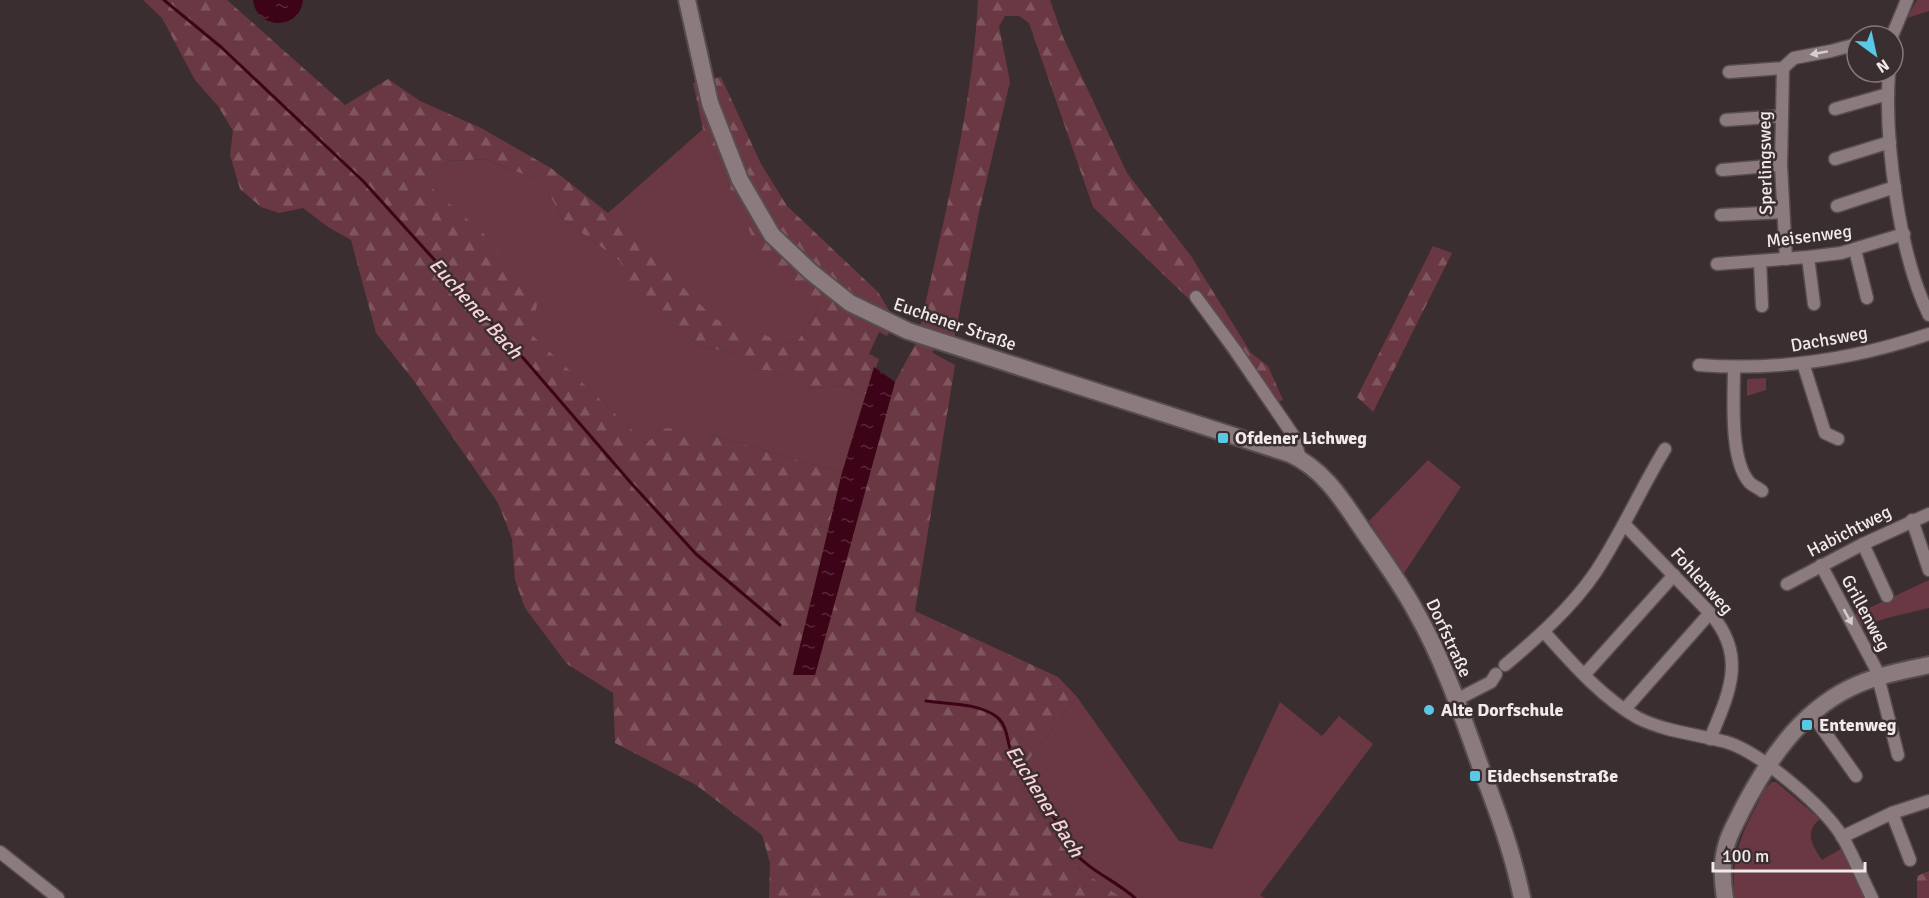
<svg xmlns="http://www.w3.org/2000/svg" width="1929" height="898" viewBox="0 0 1929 898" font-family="Signika,sans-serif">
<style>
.green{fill:#693843}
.forest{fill:url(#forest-firs)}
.water{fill:url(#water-ripples)}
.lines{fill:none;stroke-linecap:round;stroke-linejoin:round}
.stream{stroke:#3d0317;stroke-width:3}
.street-casing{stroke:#574d4f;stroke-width:15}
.secondary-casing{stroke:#574d4f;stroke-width:20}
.street{stroke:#8b7b7e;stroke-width:12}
.secondary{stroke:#8b7b7e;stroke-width:16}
.oneway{fill:#d8cecf}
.poi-dot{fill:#58c8e4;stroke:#3b2e30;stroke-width:2}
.labels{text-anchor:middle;stroke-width:5;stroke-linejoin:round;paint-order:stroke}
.street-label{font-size:18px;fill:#f1e9ea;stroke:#3b2e30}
.poi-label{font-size:18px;font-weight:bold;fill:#f1e9ea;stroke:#3b2e30;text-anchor:start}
.water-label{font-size:20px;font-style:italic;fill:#fad1d8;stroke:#3b2e30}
</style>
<defs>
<pattern id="forest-firs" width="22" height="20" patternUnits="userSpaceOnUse" patternTransform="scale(1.5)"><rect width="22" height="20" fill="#693843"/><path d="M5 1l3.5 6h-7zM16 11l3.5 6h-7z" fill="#7f555e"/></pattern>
<pattern id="water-ripples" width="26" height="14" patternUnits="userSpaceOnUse" patternTransform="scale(1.5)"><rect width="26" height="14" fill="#3d0317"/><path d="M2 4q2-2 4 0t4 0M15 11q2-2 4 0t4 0" fill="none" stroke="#5a2839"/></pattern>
</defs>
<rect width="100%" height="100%" fill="#3b2e30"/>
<g class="green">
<path d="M 1917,0 L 1929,0 L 1929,11 L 1907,18 Z"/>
<path d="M 703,129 L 764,262 L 818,310 L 795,345 L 715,320 L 608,213 Z"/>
<path d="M 485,159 L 525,175 L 549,181 L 549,194 L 563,219 L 620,261 L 635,295 L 699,345 L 734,354 L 748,369 L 772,371 L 806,389 L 839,386 L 866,394 L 842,473 L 713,435 L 666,429 L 646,443 L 530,334 L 424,182 L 448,161 Z"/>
<path d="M 1766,378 L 1766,390 L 1747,396 L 1747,379 Z"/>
<path d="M 1428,460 L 1461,487 L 1404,573 L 1369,521 Z"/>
<path d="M 1929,580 L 1929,608 L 1887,618 L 1858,628 L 1852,616 Z"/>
<path d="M 1077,697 L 1179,841 L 1212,849 L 1280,702 L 1322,736 L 1339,716 L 1373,744 L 1260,895 L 1265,898 L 1122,898 L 1078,868 L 1015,778 Z"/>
<path d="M 1772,782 L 1776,782 L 1820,819 C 1804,832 1812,845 1822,860 L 1844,847 L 1869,898 L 1735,898 C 1730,863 1740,835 1757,805 C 1761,796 1765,787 1772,782 Z"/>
</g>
<g class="forest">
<path d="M 143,0 L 227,0 L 345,105 L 388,79 L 420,101 L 481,128 L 551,168 L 608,213 L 715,319 L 795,345 L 818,310 L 764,263 L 703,129 L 693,83 L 721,77 L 761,164 L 787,206 L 878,292 L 896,322 L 887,336 L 879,332 L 869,354 L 879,359 L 866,394 L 839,386 L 806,389 L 772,371 L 748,369 L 734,354 L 699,345 L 634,295 L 620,261 L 563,219 L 549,194 L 548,181 L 525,175 L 485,159 L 448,161 L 425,182 L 483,233 L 539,295 L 531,334 L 646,443 L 666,428 L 713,435 L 842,473 L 793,674 L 815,674 L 895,382 L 917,341 L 934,347 L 933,353 L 955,365 L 915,611 L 1058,677 L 1077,697 L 1015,778 L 1078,868 L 1122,898 L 769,898 L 770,863 L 762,835 L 696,785 L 615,743 L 613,693 L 567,664 L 525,608 L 515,580 L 512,539 L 498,503 L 414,381 L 376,333 L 351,240 L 328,227 L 303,208 L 279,213 L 261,207 L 240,189 L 230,155 L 233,131 L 218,106 L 195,80 L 162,18 Z"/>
<path d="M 978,0 L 1050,0 L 1063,37 L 1127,173 L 1191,256 L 1251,353 L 1268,366 L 1283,400 L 1265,407 L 1191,301 L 1093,207 L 1029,23 L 1019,16 L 1005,16 L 999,26 L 1010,82 L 979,212 L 954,339 L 919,332 C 943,222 972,112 978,0 Z"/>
<path d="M 1433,246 L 1452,253 L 1373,412 L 1357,397 Z"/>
<path d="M 1929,871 L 1929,898 L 1917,898 L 1917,876 Z"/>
</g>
<g class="water">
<path d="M 253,0 L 303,0 C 300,31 256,30 253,0 Z"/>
<path d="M 874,367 L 895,382 L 815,675 L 793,675 L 842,473 Z"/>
</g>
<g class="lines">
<g class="stream">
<path d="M 164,0 L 221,47 L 363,181 L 518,352 L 631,483 L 696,554 L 780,625"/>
<path d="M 926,701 C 948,704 979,703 997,717 C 1008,726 1007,743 1012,755 C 1022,782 1046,802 1060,827 C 1065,835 1068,844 1073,851 C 1091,872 1115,880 1135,898"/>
</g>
<defs>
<g id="street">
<path d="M 1892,36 L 1907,0"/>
<path d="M 1783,68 L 1781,165 L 1786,259"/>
<path d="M 1729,72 L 1783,68 L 1794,58 L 1831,51 L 1857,44"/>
<path d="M 1889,72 C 1884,139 1899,255 1929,315"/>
<path d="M 1835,109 L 1888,94"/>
<path d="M 1726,120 L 1782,116"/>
<path d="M 1835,159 L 1890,142"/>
<path d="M 1722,170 L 1781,165"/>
<path d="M 1837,206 L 1895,187"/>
<path d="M 1721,215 L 1783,212"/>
<path d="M 1855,250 L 1867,298"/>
<path d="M 1808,257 L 1814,304"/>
<path d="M 1760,261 L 1762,306"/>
<path d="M 1717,264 L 1808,257 L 1841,253 L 1904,234"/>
<path d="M 1196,297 L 1235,350 L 1293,435 L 1300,458"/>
<path d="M 1803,363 L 1825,433 L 1838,439"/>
<path d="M 1699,365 C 1777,371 1855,359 1929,334"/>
<path d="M 1734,367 C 1734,396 1729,461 1750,483 C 1753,486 1759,488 1762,491"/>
<path d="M 1912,520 L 1929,570"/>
<path d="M 1625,525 L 1710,613 C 1748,656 1729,693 1710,739"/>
<path d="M 1863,544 L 1887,596"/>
<path d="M 1821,565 L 1876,669 L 1898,755"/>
<path d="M 1787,584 L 1863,544 L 1929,514"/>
<path d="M 1544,632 C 1571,662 1602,698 1638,718 C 1666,732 1697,734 1726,742 C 1760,752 1823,806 1842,836 C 1853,855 1862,878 1872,898"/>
<path d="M 1505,665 C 1537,638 1571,608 1595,573 C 1621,534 1640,490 1665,449"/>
<path d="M 1585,674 L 1674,575"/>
<path d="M 1456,700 L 1491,682 L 1496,674"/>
<path d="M 1625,709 L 1710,613"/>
<path d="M 1812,714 L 1856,776"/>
<path d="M 1892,813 L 1910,860"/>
<path d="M 1842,837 L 1892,813 L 1929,801"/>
<path d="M 0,852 L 58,898"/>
</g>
<g id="secondary">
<path d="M 687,0 L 710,103 L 740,180 L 772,235 L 811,272 L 850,303 L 908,331 L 1290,454 C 1325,470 1343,501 1364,532 C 1382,558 1401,584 1416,612 C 1444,661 1462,715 1481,768 C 1497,810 1513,853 1522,898"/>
<path d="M 1725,898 C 1722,880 1721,861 1727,843 C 1730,832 1737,821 1742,810 C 1767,762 1799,713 1850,688 C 1874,676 1902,671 1929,665"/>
</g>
</defs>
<use href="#street" class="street-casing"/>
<use href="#secondary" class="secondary-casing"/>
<use href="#street" class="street"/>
<use href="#secondary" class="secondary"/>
</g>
<defs><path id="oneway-solid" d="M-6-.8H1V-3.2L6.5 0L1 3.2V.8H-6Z" transform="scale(1.5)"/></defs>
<g class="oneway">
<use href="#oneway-solid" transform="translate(1819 53) rotate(170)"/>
<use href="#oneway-solid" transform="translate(1848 617) rotate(61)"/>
</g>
<g class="poi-dot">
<rect x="1217" y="432" width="12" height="12" rx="3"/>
<circle cx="1429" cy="710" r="6"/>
<rect x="1801" y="719" width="12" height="12" rx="3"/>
<rect x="1469" y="770" width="12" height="12" rx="3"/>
</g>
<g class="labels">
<g class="street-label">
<text transform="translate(1765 163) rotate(-91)" y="6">Sperlingsweg</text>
<text transform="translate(1809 236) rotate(-7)" y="6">Meisenweg</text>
<text transform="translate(955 324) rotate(19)" y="6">Euchener Straße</text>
<text transform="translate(1829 339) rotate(-10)" y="6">Dachsweg</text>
<text transform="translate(1849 531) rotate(-27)" y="6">Habichtweg</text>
<text transform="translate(1702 581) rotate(48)" y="6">Fohlenweg</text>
<text transform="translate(1866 613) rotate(62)" y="6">Grillenweg</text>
<text transform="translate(1449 638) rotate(65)" y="6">Dorfstraße</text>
</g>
<g class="poi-label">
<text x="1235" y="444">Ofdener Lichweg</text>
<text x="1441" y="716">Alte Dorfschule</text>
<text x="1819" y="731">Entenweg</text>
<text x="1487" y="782">Eidechsenstraße</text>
</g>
<g class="water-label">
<text transform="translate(476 308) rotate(48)" y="7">Euchener Bach</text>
<text transform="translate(1045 801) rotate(58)" y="7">Euchener Bach</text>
</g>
</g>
<g transform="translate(1875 54) rotate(147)"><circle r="28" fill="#3b2e30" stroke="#84797a" stroke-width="1.5"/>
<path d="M0-4.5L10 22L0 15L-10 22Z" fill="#58c8e4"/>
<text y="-9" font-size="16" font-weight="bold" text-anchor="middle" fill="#f1e9ea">N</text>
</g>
<path d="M1713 862v9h152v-9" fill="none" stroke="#f1e9ea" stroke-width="3"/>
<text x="1722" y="862" font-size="18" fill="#f1e9ea" stroke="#3b2e30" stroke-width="4.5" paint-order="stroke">100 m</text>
</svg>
